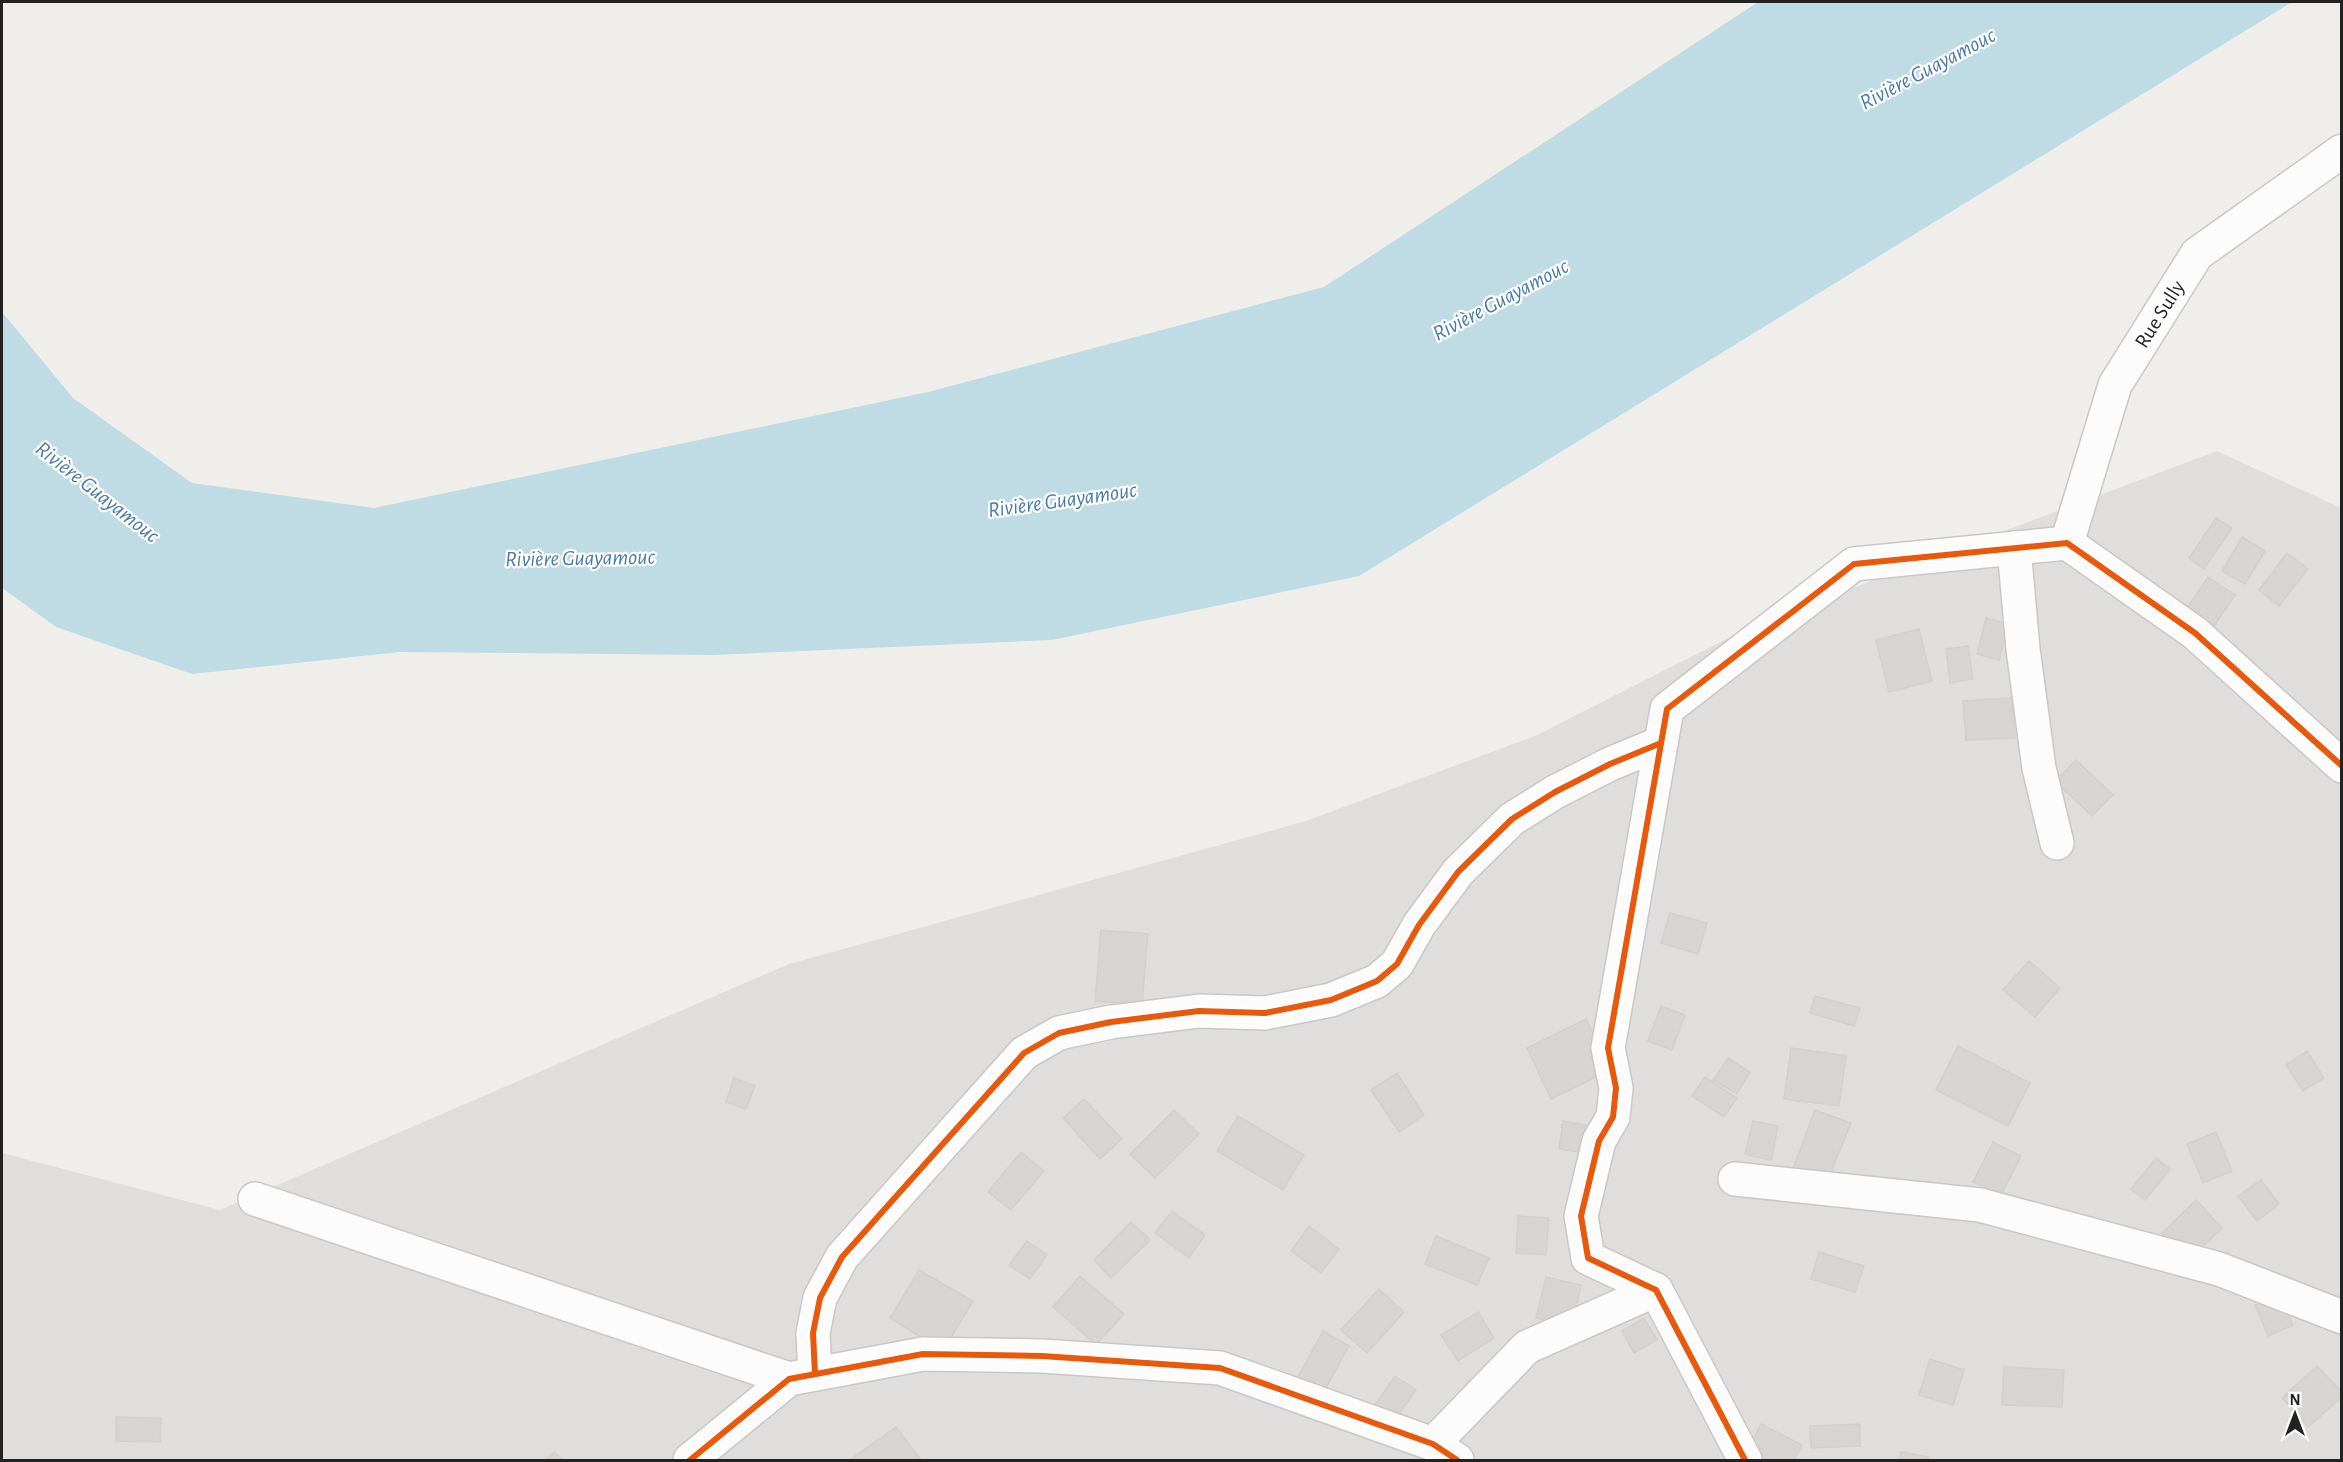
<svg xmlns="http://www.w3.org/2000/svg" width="2343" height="1462" viewBox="0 0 2343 1462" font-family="'Alegreya Sans',sans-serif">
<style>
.residential{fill:#dfdedc}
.water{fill:#bfdbe3}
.building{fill:#d7d4d2;stroke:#d3d0cc;stroke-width:1.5}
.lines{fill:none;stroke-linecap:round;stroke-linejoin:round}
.minor-casing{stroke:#c9c8c7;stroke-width:36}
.minor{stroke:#fdfcfc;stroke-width:33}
.cycleway-casing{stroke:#fff;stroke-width:10}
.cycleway{stroke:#e8590c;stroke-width:6}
.labels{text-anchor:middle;stroke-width:4.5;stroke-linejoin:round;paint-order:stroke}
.street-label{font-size:21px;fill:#222;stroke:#fff}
.water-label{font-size:22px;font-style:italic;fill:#4a7aab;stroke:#fff}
</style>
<rect width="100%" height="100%" fill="#f0eeeb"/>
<path class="residential" d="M 2217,451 L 2341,508 L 2341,1460 L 2,1460 L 2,1153 L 220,1210 L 789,964 L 1306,821 L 1535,736 L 1754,625 Z"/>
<path class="water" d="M 1758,2 L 2292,2 L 1359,576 L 1052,640 L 714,655 L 400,652 L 192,674 L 56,627 L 2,588 L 2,312 L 73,398 L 192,483 L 374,508 L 928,392 L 1324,287 Z"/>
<g class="building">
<path d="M 2216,518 L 2232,528 L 2204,569 L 2189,558 Z"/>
<path d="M 2242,537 L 2265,551 L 2245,584 L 2222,571 Z"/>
<path d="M 2287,553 L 2308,569 L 2279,606 L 2259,590 Z"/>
<path d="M 2208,577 L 2235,595 L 2210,632 L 2183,614 Z"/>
<path d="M 1986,618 L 2009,624 L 1999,660 L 1977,654 Z"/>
<path d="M 1919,629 L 1932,681 L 1889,692 L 1876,640 Z"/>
<path d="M 1968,646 L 1973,679 L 1950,683 L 1946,649 Z"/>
<path d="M 2012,698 L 2015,738 L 1966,740 L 1963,701 Z"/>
<path d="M 2076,760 L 2113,795 L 2092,816 L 2055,781 Z"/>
<path d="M 1670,913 L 1707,923 L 1698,954 L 1661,943 Z"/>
<path d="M 1101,930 L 1148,934 L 1142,1005 L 1095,1001 Z"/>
<path d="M 2029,961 L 2060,988 L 2035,1017 L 2003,990 Z"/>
<path d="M 1815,996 L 1860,1008 L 1854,1026 L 1810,1013 Z"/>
<path d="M 1661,1006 L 1685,1015 L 1672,1050 L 1648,1041 Z"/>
<path d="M 1586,1019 L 1611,1070 L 1551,1099 L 1527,1048 Z"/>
<path d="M 1958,1046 L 2030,1083 L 2008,1126 L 1936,1090 Z"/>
<path d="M 1791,1048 L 1846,1056 L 1839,1106 L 1784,1099 Z"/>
<path d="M 2307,1051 L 2324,1078 L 2303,1091 L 2286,1065 Z"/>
<path d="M 1728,1058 L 1750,1072 L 1737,1094 L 1713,1080 Z"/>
<path d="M 1397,1073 L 1424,1115 L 1399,1132 L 1371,1090 Z"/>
<path d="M 1705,1077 L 1737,1098 L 1724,1117 L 1692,1096 Z"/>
<path d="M 734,1078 L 755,1086 L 746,1109 L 726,1102 Z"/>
<path d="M 1084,1099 L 1122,1139 L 1100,1159 L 1063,1118 Z"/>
<path d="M 1174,1110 L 1199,1134 L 1155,1178 L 1130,1154 Z"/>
<path d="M 1815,1110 L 1851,1123 L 1826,1184 L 1792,1171 Z"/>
<path d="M 1238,1116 L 1304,1155 L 1283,1190 L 1217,1151 Z"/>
<path d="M 1563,1121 L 1587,1125 L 1583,1153 L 1559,1149 Z"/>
<path d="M 1753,1121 L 1778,1126 L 1771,1160 L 1745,1154 Z"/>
<path d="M 2216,1132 L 2232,1171 L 2203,1183 L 2187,1144 Z"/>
<path d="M 1993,1142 L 2021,1156 L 2001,1195 L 1973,1182 Z"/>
<path d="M 1021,1152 L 1044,1171 L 1011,1210 L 988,1192 Z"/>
<path d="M 2156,1158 L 2170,1169 L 2145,1200 L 2131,1189 Z"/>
<path d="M 2261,1180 L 2279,1204 L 2257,1221 L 2238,1196 Z"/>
<path d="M 2196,1200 L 2222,1228 L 2189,1260 L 2162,1233 Z"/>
<path d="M 1172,1211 L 1205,1235 L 1189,1258 L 1155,1233 Z"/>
<path d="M 1518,1216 L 1549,1218 L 1546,1255 L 1516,1253 Z"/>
<path d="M 1131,1222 L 1150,1240 L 1111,1278 L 1094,1260 Z"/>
<path d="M 1309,1226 L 1339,1249 L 1321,1273 L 1291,1251 Z"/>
<path d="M 1436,1236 L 1489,1258 L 1477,1285 L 1425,1264 Z"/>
<path d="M 1027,1241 L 1047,1255 L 1030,1279 L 1009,1265 Z"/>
<path d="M 1819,1252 L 1864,1266 L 1855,1292 L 1811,1279 Z"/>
<path d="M 919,1270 L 973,1301 L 943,1351 L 890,1318 Z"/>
<path d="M 1080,1276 L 1124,1314 L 1096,1345 L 1053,1307 Z"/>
<path d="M 1546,1277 L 1581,1285 L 1572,1327 L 1536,1318 Z"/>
<path d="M 1379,1289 L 1404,1312 L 1367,1353 L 1341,1330 Z"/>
<path d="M 2280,1295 L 2293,1325 L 2268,1336 L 2255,1305 Z"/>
<path d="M 1478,1312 L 1494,1338 L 1458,1361 L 1441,1335 Z"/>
<path d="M 1644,1318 L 1657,1340 L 1634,1353 L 1622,1331 Z"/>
<path d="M 1323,1331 L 1349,1346 L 1322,1395 L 1296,1381 Z"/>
<path d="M 1930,1359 L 1964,1370 L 1953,1405 L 1919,1395 Z"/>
<path d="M 2317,1366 L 2342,1392 L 2342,1397 L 2308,1427 L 2282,1398 Z"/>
<path d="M 2004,1367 L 2064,1370 L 2062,1407 L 2002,1405 Z"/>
<path d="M 1395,1376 L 1416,1390 L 1393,1422 L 1373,1408 Z"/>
<path d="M 116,1417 L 161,1418 L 160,1442 L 116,1441 Z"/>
<path d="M 1761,1424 L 1802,1445 L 1794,1460 L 1765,1460 L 1747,1451 Z"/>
<path d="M 1860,1424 L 1860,1446 L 1811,1448 L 1810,1426 Z"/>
<path d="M 896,1427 L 921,1460 L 850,1460 Z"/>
<path d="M 554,1452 L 564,1460 L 546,1460 Z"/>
<path d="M 1901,1452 L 1929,1457 L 1928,1460 L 1899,1460 Z"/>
</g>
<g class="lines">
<defs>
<g id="minor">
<path id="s1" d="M 2067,543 L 2115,385 L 2197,254 L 2342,151"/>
<path d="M 2014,548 L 2023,649 L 2039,768 L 2057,843"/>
<path d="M 1735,1179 L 1980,1205 L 2219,1269 L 2342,1317"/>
<path d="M 255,1199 L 789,1379"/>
<path d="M 815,1374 L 813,1333 L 820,1298 L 842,1257 L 1024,1053 L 1059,1033 L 1111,1022 L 1199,1011 L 1265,1013 L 1331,1000 L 1377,981 L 1397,964 L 1419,925 L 1458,872 L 1512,819 L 1555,792 L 1610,764 L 1661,743"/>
<path d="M 1433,1444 L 1527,1347 L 1656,1290"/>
<path d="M 690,1460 L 789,1379 L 923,1354 L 1042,1356 L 1220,1368 L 1433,1444 L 1457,1460"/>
<path d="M 1745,1460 L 1656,1290 L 1588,1258 L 1581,1216 L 1599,1141 L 1613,1117 L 1616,1088 L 1608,1048 L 1667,709 L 1854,564 L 2067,543 L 2195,633 L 2342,766"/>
</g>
</defs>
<use href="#minor" class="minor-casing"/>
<use href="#minor" class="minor"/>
<defs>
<g id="cycleway">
<path d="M 815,1374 L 813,1333 L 820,1298 L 842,1257 L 1024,1053 L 1059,1033 L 1111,1022 L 1199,1011 L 1265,1013 L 1331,1000 L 1377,981 L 1397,964 L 1419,925 L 1458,872 L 1512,819 L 1555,792 L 1610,764 L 1661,743"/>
<path d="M 690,1460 L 789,1379 L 923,1354 L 1042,1356 L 1220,1368 L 1433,1444 L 1457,1460"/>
<path d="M 1745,1460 L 1656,1290 L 1588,1258 L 1581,1216 L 1599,1141 L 1613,1117 L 1616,1088 L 1608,1048 L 1667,709 L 1854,564 L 2067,543 L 2195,633 L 2342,766"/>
</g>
</defs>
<use href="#cycleway" class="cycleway-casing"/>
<use href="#cycleway" class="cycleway"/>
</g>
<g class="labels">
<g class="street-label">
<text dy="7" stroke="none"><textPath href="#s1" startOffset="249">Rue Sully</textPath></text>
</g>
<g class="water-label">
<text transform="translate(1927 68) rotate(-28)" y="8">Rivière Guayamouc</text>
<text transform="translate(1500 299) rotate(-28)" y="8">Rivière Guayamouc</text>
<text transform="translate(98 491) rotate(38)" y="8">Rivière Guayamouc</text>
<text transform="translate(1062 499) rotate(-8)" y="8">Rivière Guayamouc</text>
<text transform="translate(580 557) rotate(-1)" y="8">Rivière Guayamouc</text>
</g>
</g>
<rect width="2343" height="1462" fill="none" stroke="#222222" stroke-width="6"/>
<g transform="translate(2295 1414)" stroke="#ffffff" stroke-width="4.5" paint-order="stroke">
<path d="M0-4.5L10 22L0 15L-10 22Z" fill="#222222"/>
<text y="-9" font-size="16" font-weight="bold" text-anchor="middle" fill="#222222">N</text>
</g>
</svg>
